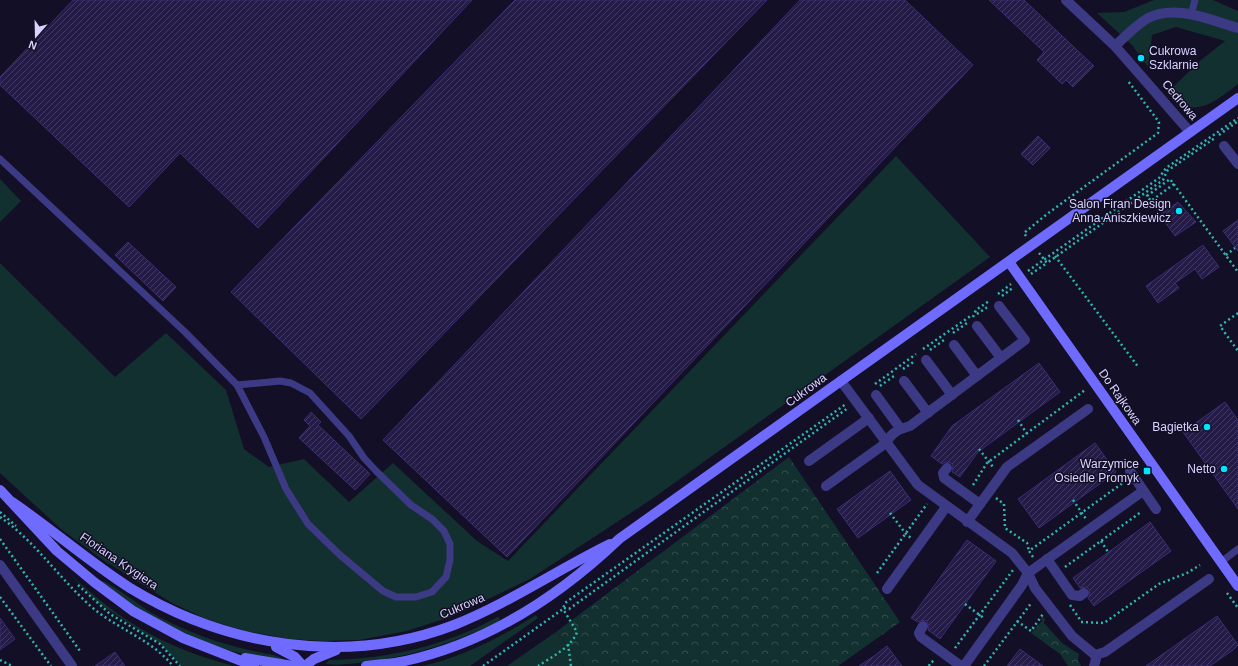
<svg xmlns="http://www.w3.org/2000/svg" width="1238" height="666" viewBox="0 0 1238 666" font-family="Arial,sans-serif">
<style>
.grass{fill:#12302f}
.forest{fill:url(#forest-crowns)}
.building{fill:url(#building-hatch);stroke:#3b2d73}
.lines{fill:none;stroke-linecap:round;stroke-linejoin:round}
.path{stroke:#2fb8b0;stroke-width:2.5;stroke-dasharray:2 3;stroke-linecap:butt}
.lane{stroke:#3d3a85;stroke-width:7}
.street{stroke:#3d3a85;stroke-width:10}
.secondary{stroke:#6f6bff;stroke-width:10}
.poi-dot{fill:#00e5ff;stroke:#130f26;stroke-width:1.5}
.labels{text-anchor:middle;stroke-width:3;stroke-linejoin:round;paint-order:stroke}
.poi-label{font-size:12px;fill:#d9d4ff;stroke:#130f26;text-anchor:end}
.street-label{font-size:12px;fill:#d9d4ff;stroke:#130f26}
</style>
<defs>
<pattern id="forest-crowns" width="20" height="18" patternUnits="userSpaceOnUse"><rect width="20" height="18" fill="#12302f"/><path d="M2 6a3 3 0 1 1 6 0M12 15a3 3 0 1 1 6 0" fill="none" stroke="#344d4e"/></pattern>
<pattern id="building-hatch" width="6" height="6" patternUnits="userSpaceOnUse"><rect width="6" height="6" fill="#241b47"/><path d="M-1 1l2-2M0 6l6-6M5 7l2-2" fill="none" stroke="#433b63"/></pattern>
</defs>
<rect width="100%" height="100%" fill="#130f26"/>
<g class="grass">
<path d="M 1154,0 L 1213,0 L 1238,11 L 1238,84 C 1223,95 1208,110 1188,107 L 1172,88 L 1201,60 L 1225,41 L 1176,27 L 1152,35 L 1148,67 L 1132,45 L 1097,13 L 1124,12 Z"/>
<path d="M 896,156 L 990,257 L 652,499 L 530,579 L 453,616 L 407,631 L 359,640 L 324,641 L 290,639 L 245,631 L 206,619 L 172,603 L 103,560 L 62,530 L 0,473 L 0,263 L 115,377 L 166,333 L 226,390 L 244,449 L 269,467 L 304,459 L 349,502 L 393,463 L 477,541 L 508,561 Z"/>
<path d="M 0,179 L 21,201 L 0,222 Z"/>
<path d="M 70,574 C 121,622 165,648 234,666 L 182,666 L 159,643 L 99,604 Z"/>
<path d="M 102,581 C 109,582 141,606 150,612 C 189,634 231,648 274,655 L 282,658 L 283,660 C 270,658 256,657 243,654 C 191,642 143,615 101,583 Z"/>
<path d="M 536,615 L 538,618 L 470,666 L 422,666 C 463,657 501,637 536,615 Z"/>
<path d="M 497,617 L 500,618 L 498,622 C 457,641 417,655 372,661 C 357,663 341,666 326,664 L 329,660 C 387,659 446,646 497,617 Z"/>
<path d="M 556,632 L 584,666 L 507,666 Z"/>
</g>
<g class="forest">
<path d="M 789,457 L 900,622 L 838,666 L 584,666 L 556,632 Z"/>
<path d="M 1043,617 L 1045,619 L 1044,623 L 1062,643 L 1079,654 L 1078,660 L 1081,666 L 1068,666 L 1060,654 L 1031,633 L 1042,621 L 1041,619 Z"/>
</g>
<g class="building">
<path d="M 73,0 L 472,0 L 258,228 L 180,153 L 129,207 L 0,85 L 0,77 Z"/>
<path d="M 515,0 L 767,0 L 361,419 L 231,292 Z"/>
<path d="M 800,0 L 905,0 L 973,65 L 507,557 L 383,440 Z"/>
<path d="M 989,0 L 1024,0 L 1094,66 L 1073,87 L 1066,80 L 1062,84 L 1037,60 L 1044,52 Z"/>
<path d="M 1038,136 L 1050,148 L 1033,165 L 1021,154 Z"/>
<path d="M 1178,202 L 1196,222 L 1175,236 L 1160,215 Z"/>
<path d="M 1238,220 L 1238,251 L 1223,231 Z"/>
<path d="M 128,242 L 176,287 L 163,301 L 115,255 Z"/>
<path d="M 1203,245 L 1219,267 L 1202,279 L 1195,269 L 1175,283 L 1179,288 L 1158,303 L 1146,286 Z"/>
<path d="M 1039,363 L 1060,392 L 978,452 L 960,477 L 952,472 L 953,466 L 951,463 L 945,462 L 942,464 L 931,456 L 952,426 Z"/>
<path d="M 1225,402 L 1238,420 L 1238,509 L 1183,432 Z"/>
<path d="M 311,412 L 321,422 L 318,425 L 370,474 L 355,490 L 299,438 L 310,426 L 304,420 Z"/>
<path d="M 1095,443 L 1116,472 L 1039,528 L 1018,499 Z"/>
<path d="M 890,471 L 911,500 L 858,538 L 837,509 Z"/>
<path d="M 1150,522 L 1171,551 L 1094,606 L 1088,598 L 1090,595 L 1089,589 L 1086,587 L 1080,588 L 1073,578 Z"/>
<path d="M 967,540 L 996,561 L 940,639 L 928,630 L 929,626 L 927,621 L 923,620 L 918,622 L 911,618 Z"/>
<path d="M 1217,616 L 1238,645 L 1233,650 L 1210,666 L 1146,666 Z"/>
<path d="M 0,618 L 15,639 L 0,650 Z"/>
<path d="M 887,646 L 902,666 L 859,666 L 874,656 Z"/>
<path d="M 1020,649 L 1043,666 L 1007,666 Z"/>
<path d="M 115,652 L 125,666 L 95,666 Z"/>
</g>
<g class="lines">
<g class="path">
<path d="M 1219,135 L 1238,121"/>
<path d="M 1174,184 L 1151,201 L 1147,196 L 1170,179 L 1238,272"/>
<path d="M 1026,236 L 1024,233 L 1047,214 L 1158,133 L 1159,122 L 1128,81"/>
<path d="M 1039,253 L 1047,263 L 1163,180 L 1167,171 L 1215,138"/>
<path d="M 1226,255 L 1235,248"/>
<path d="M 1055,256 L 1139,368"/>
<path d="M 1028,271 L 1159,178 L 1166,168 L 1238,118"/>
<path d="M 1031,274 L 1047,263"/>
<path d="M 998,294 L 1011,284"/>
<path d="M 1002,296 L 1014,287"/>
<path d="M 1238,313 L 1220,326 L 1238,351"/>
<path d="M 977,314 L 989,306"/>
<path d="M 973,317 L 976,310 L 989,301"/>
<path d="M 953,333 L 967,323"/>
<path d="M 923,349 L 972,315"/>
<path d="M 930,350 L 944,340"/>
<path d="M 903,369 L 915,361"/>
<path d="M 875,384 L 916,354"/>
<path d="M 880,386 L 894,376"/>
<path d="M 1018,420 L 1027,434"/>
<path d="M 979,449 L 993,467"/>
<path d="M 973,485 L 987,463 L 1085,390"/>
<path d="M 996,498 L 1004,504 L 1005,528 L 1027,543 L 1029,551"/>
<path d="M 1073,500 L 1086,519"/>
<path d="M 0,512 L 16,526"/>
<path d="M 890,513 L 906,534 L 911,538"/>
<path d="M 0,517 C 36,542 61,581 94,609 C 120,630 152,640 173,666"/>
<path d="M 0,539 L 80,651"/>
<path d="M 1101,541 L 1108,552"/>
<path d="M 1033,557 L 1029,551 L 1124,482"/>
<path d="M 1065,567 L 1141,512"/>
<path d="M 877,573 L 927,504"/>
<path d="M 78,585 L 110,614 L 160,644 L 180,666"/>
<path d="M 1227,593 L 1238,608"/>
<path d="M 0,597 L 51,666"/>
<path d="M 965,604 L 985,619"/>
<path d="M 1070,605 L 1081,621"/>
<path d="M 564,608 L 569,609 L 848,408"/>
<path d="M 1017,621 L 1031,631 L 1043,614"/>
<path d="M 1081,622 L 1104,623 L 1159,584 L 1187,573 L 1200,565"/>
<path d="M 568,644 L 571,666"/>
<path d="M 955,648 L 1013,570"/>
<path d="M 0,660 L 12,666"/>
<path d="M 483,666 L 563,609 L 565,603 L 846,404"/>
<path d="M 538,666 C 550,658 572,647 577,632 L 563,609"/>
<path d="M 929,666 L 930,663 L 935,660"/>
<path d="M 984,666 L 1032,602"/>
</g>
<g class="lane">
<path d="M 1191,15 L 1195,0"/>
<path d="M 0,159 L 185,332 L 237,385 L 264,437 L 286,489 L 308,524 L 340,555 L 383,591 L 396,597 L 416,597 L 432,592 L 446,577 L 450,560 L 450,544 L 444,531 L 432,519 L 411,505 L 376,471 L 364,458 L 349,436 L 310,393 L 291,383 L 280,381 L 237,385"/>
<path d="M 1221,562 L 1238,549"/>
</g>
<g class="street">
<path d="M 1066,0 L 1115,46 L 1190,132"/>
<path d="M 1115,46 C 1126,36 1136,25 1148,18 C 1176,4 1210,20 1238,28"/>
<path d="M 1224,146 L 1238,164"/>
<path d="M 977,326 L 1001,358"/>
<path d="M 954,345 L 977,376"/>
<path d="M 926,360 L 952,395"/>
<path d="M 841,381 L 918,485 L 1012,553 L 1028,573 L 1035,588 L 1072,636 L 1095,655 L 1096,659 L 1094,666"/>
<path d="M 904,381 L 928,413"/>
<path d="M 876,395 L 900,428"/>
<path d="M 809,461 L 869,418"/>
<path d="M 947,468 L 943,473 L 944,478 L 980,504"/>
<path d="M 1130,471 L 1156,509"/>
<path d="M 826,486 L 886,443 C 892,432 899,429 910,426 L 1025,340 L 999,306"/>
<path d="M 967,522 L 1007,467 L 1088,409"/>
<path d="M 1047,559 L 1072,595 L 1080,596 L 1084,593"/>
<path d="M 0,565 L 72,666"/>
<path d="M 887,589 L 946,507"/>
<path d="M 923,626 L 919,633 L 921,637 L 961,666"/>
<path d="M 1095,655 L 1105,652 L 1209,579"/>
<path d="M 964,666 L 1022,585 L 1028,573 L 1143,491"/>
</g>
<g class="secondary">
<path d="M 1009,262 L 1238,586"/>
<path d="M 0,490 L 57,551 L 94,582 L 133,611 L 183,638 L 254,666"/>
<path d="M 12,502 C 52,529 89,562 130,588 C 227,647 347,666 454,625 C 509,603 557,570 610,544"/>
<path d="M 276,647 L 295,657 L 303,666"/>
<path d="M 245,658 L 293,666"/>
<path d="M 305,666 L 314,659 L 336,650"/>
<path d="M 366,666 C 379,664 392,664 405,661 C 487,643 559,596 619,539 L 1238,98"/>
</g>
</g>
<g class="poi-dot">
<circle cx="1141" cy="58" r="4"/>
<circle cx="1179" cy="211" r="4"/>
<circle cx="1207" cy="427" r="4"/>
<circle cx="1224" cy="469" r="4"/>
<rect x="1143" y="467" width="8" height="8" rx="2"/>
</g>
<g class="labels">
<g class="poi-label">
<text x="1149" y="55" text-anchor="start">Cukrowa<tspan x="1149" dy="14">Szklarnie</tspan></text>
<text x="1171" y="208">Salon Firan Design<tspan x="1171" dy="14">Anna Aniszkiewicz</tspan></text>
<text x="1199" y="431">Bagietka</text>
<text x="1139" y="468">Warzymice<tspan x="1139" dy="14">Osiedle Promyk</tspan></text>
<text x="1216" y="473">Netto</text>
</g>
<g class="street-label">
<text transform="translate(1180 100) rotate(50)" y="4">Cedrowa</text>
<text transform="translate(806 390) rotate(-36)" y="4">Cukrowa</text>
<text transform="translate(1120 397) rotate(55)" y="4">Do Rajkowa</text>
<text transform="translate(119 561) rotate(34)" y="4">Floriana Krygiera</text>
<text transform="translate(462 606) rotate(-23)" y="4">Cukrowa</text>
</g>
</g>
<g transform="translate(36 36) rotate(200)" stroke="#130f26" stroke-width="3" paint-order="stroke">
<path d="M0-3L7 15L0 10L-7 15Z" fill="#d9d4ff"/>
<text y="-6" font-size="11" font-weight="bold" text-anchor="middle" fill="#d9d4ff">N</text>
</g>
</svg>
